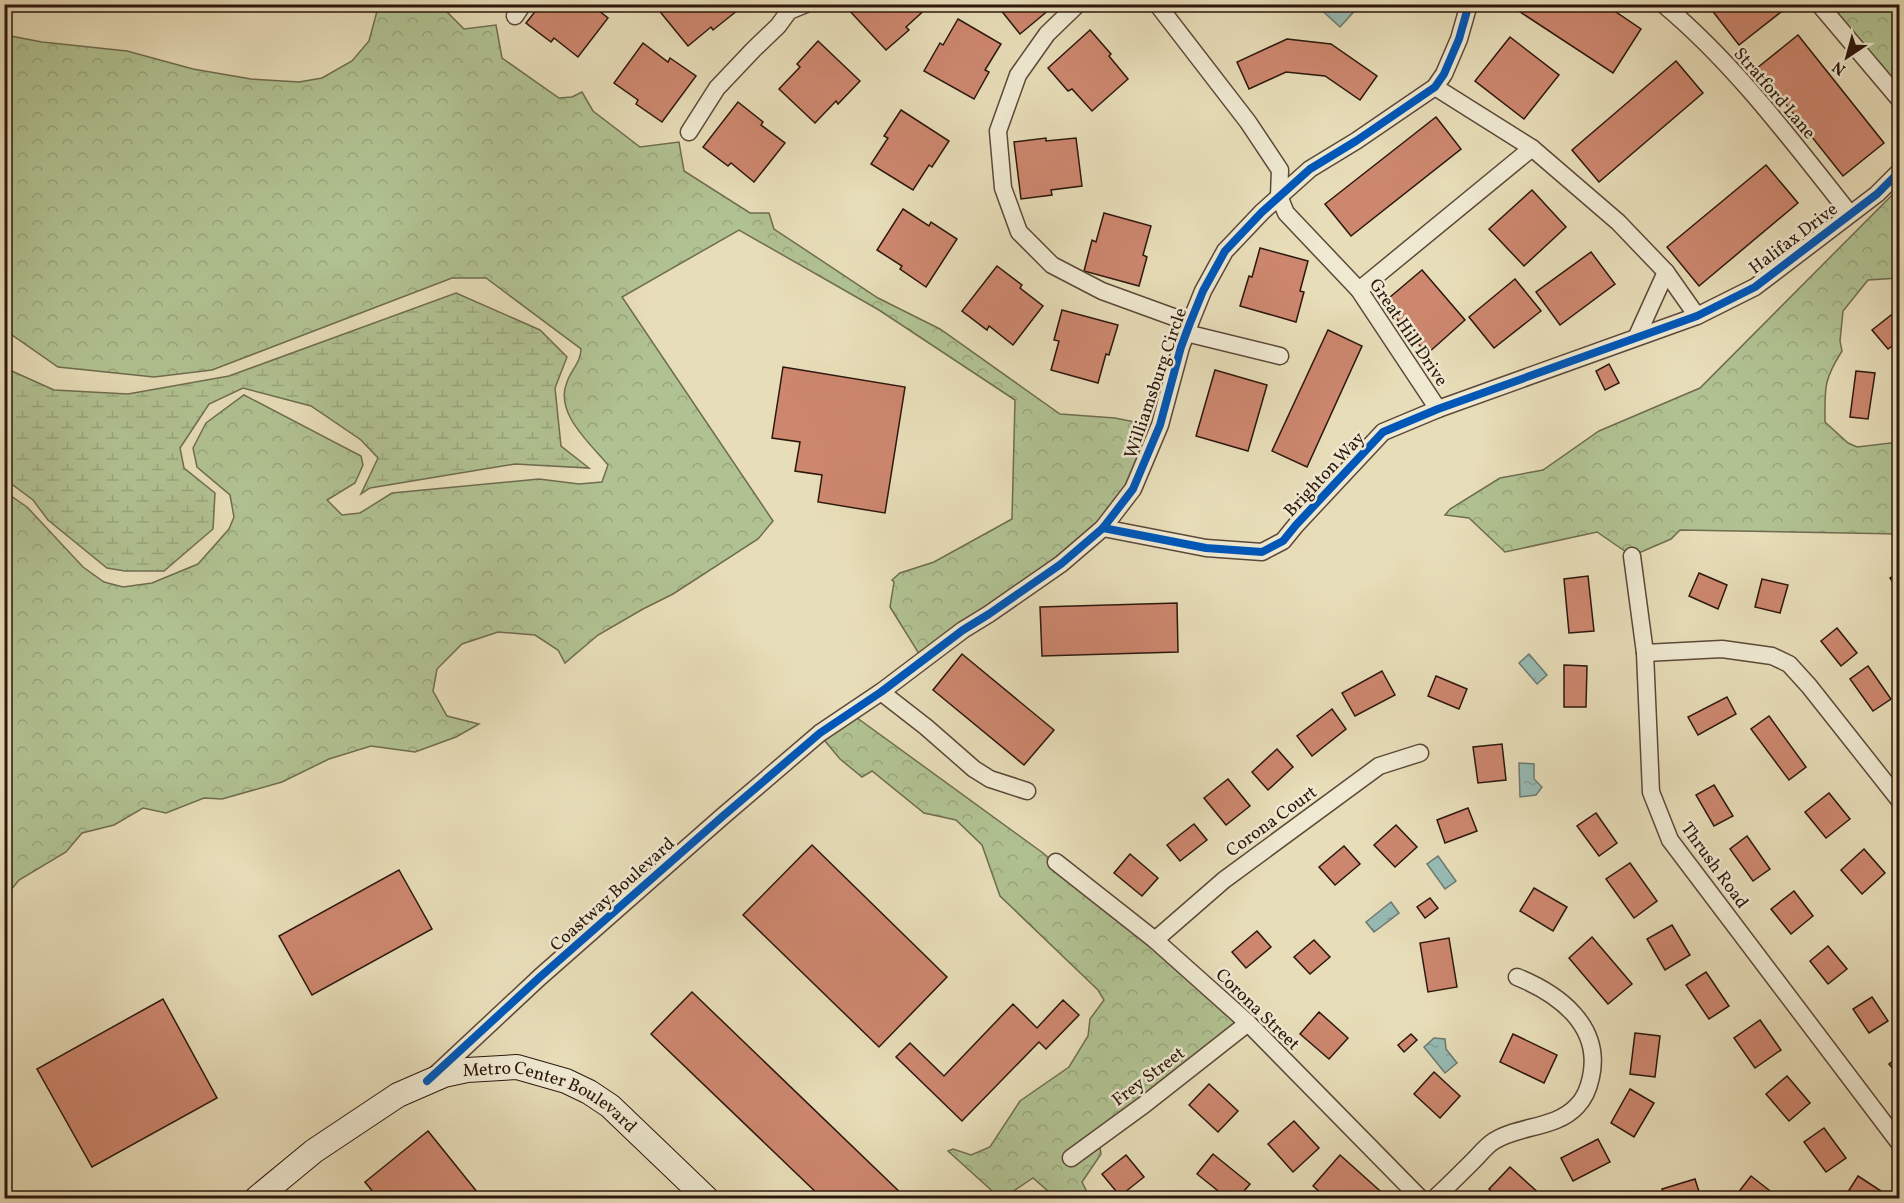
<svg xmlns="http://www.w3.org/2000/svg" width="1904" height="1203" viewBox="0 0 1904 1203" font-family="Vollkorn,serif">
<style>
.forest{fill:url(#forest-crowns);stroke:#6f6c50;stroke-width:1.5}
.wetland{fill:url(#wetland-marsh);stroke:#6f6c50;stroke-width:1.5}
.water{fill:url(#water-ripples);stroke:#6d7971;stroke-width:1.5}
.building{fill:#cd876f;stroke:#2d170d;stroke-width:1.5}
.lines{fill:none;stroke-linecap:round;stroke-linejoin:round}
.street-casing{stroke:#5c4838;stroke-width:19}
.secondary-casing{stroke:#2d170d;stroke-width:26}
.street{stroke:#efe9d1;stroke-width:16}
.secondary{stroke:#efe9d1;stroke-width:24}
.cycleway-casing{stroke:#efe9d1;stroke-width:11}
.cycleway{stroke:#0057b8;stroke-width:8}
.labels{text-anchor:middle;stroke-width:5;stroke-linejoin:round;paint-order:stroke}
.street-label{font-size:18px;fill:#2d170d;stroke:#efe9d1}
</style>
<defs>
<pattern id="forest-crowns" width="20" height="18" patternUnits="userSpaceOnUse" patternTransform="scale(1.5)"><rect width="20" height="18" fill="#b1c292"/><path d="M2 6a3 3 0 1 1 6 0M12 15a3 3 0 1 1 6 0" fill="none" stroke="#99a67d"/></pattern>
<pattern id="wetland-marsh" width="20" height="14" patternUnits="userSpaceOnUse" patternTransform="scale(1.5)"><rect width="20" height="14" fill="#b1c292"/><path d="M1 5h8M5 5V1M11 12h8M15 12V8" fill="none" stroke="#99a67d"/></pattern>
<pattern id="water-ripples" width="26" height="14" patternUnits="userSpaceOnUse" patternTransform="scale(1.5)"><rect width="26" height="14" fill="#97bbb4"/><path d="M2 4q2-2 4 0t4 0M15 11q2-2 4 0t4 0" fill="none" stroke="#82a09a"/></pattern>
</defs>
<rect width="100%" height="100%" fill="#e7ddb8"/>
<filter id="stains"><feTurbulence type="fractalNoise" baseFrequency=".00333" numOctaves="4"/><feColorMatrix values="0 0 0 0 .2 0 0 0 0 .09 0 0 0 0 .02 0 0 0 .5 -.17"/></filter>
<radialGradient id="worn" r=".72"><stop offset=".6" stop-color="#630" stop-opacity="0"/><stop offset="1" stop-color="#630" stop-opacity=".3"/></radialGradient>
<g class="forest">
<path d="M 357,5 L 440,5 L 464,29 L 496,25 L 502,58 L 559,98 L 572,97 L 582,92 L 593,111 L 640,147 L 679,142 L 684,171 L 750,213 L 769,213 L 774,229 L 878,298 L 940,329 L 1060,414 L 1115,418 L 1155,426 L 1111,518 L 921,657 L 890,607 L 894,582 L 892,580 L 900,573 L 934,562 L 1012,519 L 1015,400 L 879,310 L 739,230 L 622,297 L 773,521 L 758,539 L 673,594 L 643,609 L 598,635 L 565,663 L 558,650 L 535,635 L 498,632 L 462,644 L 437,669 L 433,691 L 447,716 L 479,724 L 456,737 L 415,752 L 371,746 L 329,759 L 282,782 L 222,799 L 204,798 L 166,813 L 143,808 L 114,825 L 82,833 L 66,852 L 19,880 L 5,897 L 5,492 L 27,507 L 83,567 L 104,582 L 123,587 L 152,583 L 198,564 L 229,529 L 234,517 L 230,495 L 197,467 L 193,448 L 206,423 L 244,395 L 361,456 L 363,465 L 355,483 L 327,500 L 342,515 L 360,513 L 392,493 L 539,479 L 579,484 L 602,482 L 608,465 C 590,443 554,413 567,382 C 571,370 581,362 581,349 L 486,278 L 452,278 L 212,370 L 154,377 L 58,367 L 5,330 L 5,35 L 42,42 L 127,51 L 193,69 L 251,79 L 299,82 L 322,78 L 352,61 L 369,41 L 377,11 L 381,10 L 359,6 Z"/>
<path d="M 1819,5 L 1899,5 L 1899,105 Z"/>
<path d="M 1899,188 L 1899,278 L 1868,280 L 1843,311 L 1840,341 L 1842,351 C 1823,381 1825,388 1825,422 L 1848,443 L 1857,447 L 1899,442 L 1899,534 L 1680,530 L 1671,539 L 1632,556 L 1597,532 L 1505,552 L 1469,518 L 1445,515 L 1450,509 L 1500,478 L 1543,470 L 1599,431 L 1700,388 Z"/>
<path d="M 849,712 L 1043,853 L 1245,1023 L 1099,1141 L 1101,1154 L 1082,1182 L 1090,1198 L 1056,1198 L 1033,1178 L 1003,1198 L 1000,1198 L 948,1151 L 953,1149 L 971,1155 L 990,1147 L 1020,1101 L 1069,1067 L 1088,1036 L 1090,1019 L 1104,1000 L 1098,990 L 1000,896 L 982,845 L 956,820 L 924,813 L 872,771 L 862,777 L 840,759 L 820,735 Z"/>
</g>
<path class="wetland" d="M 456,293 L 540,330 L 567,357 L 555,388 L 561,446 L 589,468 L 515,464 L 370,488 L 361,494 L 378,458 L 361,440 L 311,406 L 243,388 L 209,404 L 180,448 L 184,468 L 215,493 L 213,529 L 164,571 L 125,571 L 107,568 L 48,520 L 33,500 L 5,479 L 5,368 L 54,390 L 128,394 L 229,376 Z"/>
<g class="water">
<path d="M 1360,5 L 1340,27 L 1316,5 L 1316,4 Z"/>
<path d="M 1529,654 L 1547,675 L 1537,684 L 1519,663 Z"/>
<path d="M 1519,763 L 1534,764 L 1534,779 L 1542,787 L 1536,795 L 1520,797 Z"/>
<path d="M 1438,856 L 1456,881 L 1445,889 L 1427,864 Z"/>
<path d="M 1391,902 L 1399,913 L 1374,932 L 1366,922 Z"/>
<path d="M 1434,1038 L 1445,1039 L 1446,1049 L 1457,1063 L 1445,1073 L 1424,1047 Z"/>
</g>
<g class="building">
<path d="M 541,4 L 590,4 L 608,18 L 578,57 L 554,38 L 551,42 L 526,23 Z"/>
<path d="M 661,4 L 733,4 L 738,10 L 713,30 L 711,27 L 688,46 L 657,8 Z"/>
<path d="M 851,4 L 927,4 L 929,6 L 906,27 L 909,30 L 886,50 L 847,8 Z"/>
<path d="M 1001,4 L 1056,4 L 1020,34 L 1000,9 L 1003,6 Z"/>
<path d="M 1508,4 L 1604,4 L 1641,29 L 1613,73 Z"/>
<path d="M 1707,4 L 1775,4 L 1781,12 L 1739,45 Z"/>
<path d="M 958,19 L 1001,44 L 985,70 L 989,72 L 974,99 L 924,71 L 940,43 L 943,45 Z"/>
<path d="M 1090,30 L 1111,54 L 1109,56 L 1128,79 L 1092,111 L 1072,89 L 1068,91 L 1048,68 Z"/>
<path d="M 1798,35 L 1884,143 L 1843,176 L 1757,68 Z"/>
<path d="M 1510,37 L 1559,75 L 1524,119 L 1475,81 Z"/>
<path d="M 1287,39 L 1331,44 L 1377,76 L 1360,100 L 1325,76 L 1286,72 L 1249,89 L 1237,62 Z"/>
<path d="M 818,41 L 860,81 L 838,104 L 836,101 L 815,123 L 779,89 L 800,67 L 797,64 Z"/>
<path d="M 643,43 L 668,62 L 670,58 L 696,76 L 662,122 L 636,104 L 638,100 L 614,83 Z"/>
<path d="M 1676,61 L 1703,93 L 1599,182 L 1572,150 Z"/>
<path d="M 738,102 L 763,122 L 761,125 L 785,143 L 754,182 L 731,163 L 728,166 L 703,147 Z"/>
<path d="M 901,110 L 949,141 L 932,167 L 929,165 L 913,190 L 871,164 L 888,138 L 884,136 Z"/>
<path d="M 1436,117 L 1461,149 L 1351,236 L 1325,204 Z"/>
<path d="M 1046,138 L 1046,141 L 1076,138 L 1082,186 L 1051,190 L 1052,195 L 1021,199 L 1014,142 Z"/>
<path d="M 1766,165 L 1798,203 L 1699,286 L 1667,247 Z"/>
<path d="M 1532,190 L 1566,227 L 1524,266 L 1489,229 Z"/>
<path d="M 903,209 L 929,226 L 931,222 L 957,239 L 926,287 L 900,269 L 902,266 L 877,250 Z"/>
<path d="M 1104,213 L 1151,226 L 1143,255 L 1147,257 L 1139,286 L 1084,271 L 1092,240 L 1096,242 Z"/>
<path d="M 1260,248 L 1308,261 L 1300,291 L 1304,292 L 1296,322 L 1240,306 L 1249,276 L 1252,277 Z"/>
<path d="M 1591,252 L 1615,284 L 1560,325 L 1536,292 Z"/>
<path d="M 997,266 L 1022,285 L 1020,288 L 1043,306 L 1013,345 L 989,326 L 987,330 L 962,311 Z"/>
<path d="M 1422,270 L 1465,320 L 1427,354 L 1383,303 Z"/>
<path d="M 1515,279 L 1541,311 L 1494,348 L 1469,317 Z"/>
<path d="M 1900,308 L 1900,340 L 1888,349 L 1872,330 Z"/>
<path d="M 1062,310 L 1118,325 L 1109,355 L 1106,354 L 1098,383 L 1051,370 L 1059,341 L 1054,340 Z"/>
<path d="M 1328,330 L 1362,346 L 1307,467 L 1272,451 Z"/>
<path d="M 1609,364 L 1619,383 L 1605,390 L 1596,371 Z"/>
<path d="M 783,367 L 905,387 L 885,513 L 818,502 L 822,475 L 795,471 L 800,442 L 772,438 Z"/>
<path d="M 1215,370 L 1267,385 L 1248,451 L 1196,436 Z"/>
<path d="M 1856,371 L 1875,373 L 1868,419 L 1850,417 Z"/>
<path d="M 1900,572 L 1900,593 L 1890,578 Z"/>
<path d="M 1699,573 L 1727,585 L 1718,609 L 1689,596 Z"/>
<path d="M 1588,576 L 1594,631 L 1569,633 L 1564,579 Z"/>
<path d="M 1762,579 L 1788,585 L 1780,613 L 1755,607 Z"/>
<path d="M 1177,603 L 1178,652 L 1042,656 L 1040,607 Z"/>
<path d="M 1837,628 L 1857,653 L 1841,666 L 1821,641 Z"/>
<path d="M 962,654 L 1054,730 L 1024,765 L 933,690 Z"/>
<path d="M 1564,665 L 1587,666 L 1586,707 L 1564,707 Z"/>
<path d="M 1868,666 L 1891,699 L 1873,711 L 1850,679 Z"/>
<path d="M 1382,671 L 1395,695 L 1355,716 L 1342,693 Z"/>
<path d="M 1436,676 L 1467,689 L 1459,709 L 1428,696 Z"/>
<path d="M 1727,697 L 1736,714 L 1698,735 L 1688,717 Z"/>
<path d="M 1332,709 L 1346,729 L 1312,756 L 1297,736 Z"/>
<path d="M 1769,716 L 1806,767 L 1789,780 L 1751,729 Z"/>
<path d="M 1502,744 L 1506,780 L 1478,783 L 1473,747 Z"/>
<path d="M 1277,749 L 1293,767 L 1268,790 L 1252,772 Z"/>
<path d="M 1228,779 L 1250,806 L 1226,825 L 1204,798 Z"/>
<path d="M 1714,785 L 1733,816 L 1714,826 L 1696,795 Z"/>
<path d="M 1829,793 L 1850,819 L 1826,838 L 1805,812 Z"/>
<path d="M 1468,808 L 1477,831 L 1445,843 L 1437,820 Z"/>
<path d="M 1596,813 L 1617,843 L 1599,856 L 1577,826 Z"/>
<path d="M 1194,824 L 1207,840 L 1180,861 L 1167,845 Z"/>
<path d="M 1396,825 L 1417,847 L 1395,867 L 1374,845 Z"/>
<path d="M 1747,836 L 1770,869 L 1753,881 L 1730,849 Z"/>
<path d="M 812,845 L 947,977 L 879,1047 L 743,915 Z"/>
<path d="M 1344,846 L 1360,864 L 1335,885 L 1319,867 Z"/>
<path d="M 1864,849 L 1885,873 L 1862,894 L 1841,870 Z"/>
<path d="M 1130,854 L 1158,878 L 1142,896 L 1114,873 Z"/>
<path d="M 1630,863 L 1657,901 L 1634,918 L 1606,879 Z"/>
<path d="M 399,870 L 432,929 L 312,995 L 279,936 Z"/>
<path d="M 1534,888 L 1567,907 L 1553,931 L 1520,911 Z"/>
<path d="M 1794,891 L 1813,916 L 1791,934 L 1771,909 Z"/>
<path d="M 1430,898 L 1438,908 L 1425,918 L 1417,907 Z"/>
<path d="M 1672,925 L 1690,955 L 1665,970 L 1647,939 Z"/>
<path d="M 1257,931 L 1271,947 L 1246,968 L 1232,952 Z"/>
<path d="M 1592,937 L 1632,984 L 1608,1004 L 1569,958 Z"/>
<path d="M 1449,938 L 1457,987 L 1428,992 L 1420,943 Z"/>
<path d="M 1314,940 L 1330,957 L 1310,974 L 1294,957 Z"/>
<path d="M 1828,946 L 1847,969 L 1828,984 L 1810,961 Z"/>
<path d="M 1706,972 L 1729,1006 L 1709,1019 L 1686,985 Z"/>
<path d="M 692,992 L 906,1198 L 822,1198 L 651,1034 Z"/>
<path d="M 1872,997 L 1888,1021 L 1869,1033 L 1853,1009 Z"/>
<path d="M 163,999 L 217,1098 L 92,1167 L 37,1069 Z"/>
<path d="M 1063,1000 L 1079,1015 L 1046,1049 L 1039,1042 L 962,1121 L 896,1057 L 910,1043 L 944,1076 L 1013,1004 L 1037,1028 Z"/>
<path d="M 1319,1012 L 1348,1038 L 1329,1059 L 1300,1034 Z"/>
<path d="M 1760,1020 L 1781,1050 L 1755,1068 L 1734,1038 Z"/>
<path d="M 1635,1033 L 1660,1036 L 1655,1077 L 1630,1074 Z"/>
<path d="M 1411,1034 L 1417,1040 L 1404,1052 L 1398,1045 Z"/>
<path d="M 1513,1034 L 1557,1055 L 1544,1083 L 1500,1062 Z"/>
<path d="M 1900,1055 L 1900,1077 L 1889,1064 Z"/>
<path d="M 1434,1072 L 1460,1096 L 1440,1118 L 1414,1094 Z"/>
<path d="M 1787,1076 L 1810,1103 L 1789,1121 L 1766,1094 Z"/>
<path d="M 1209,1084 L 1238,1111 L 1218,1132 L 1189,1105 Z"/>
<path d="M 1630,1089 L 1654,1103 L 1634,1137 L 1611,1123 Z"/>
<path d="M 1294,1121 L 1319,1148 L 1293,1172 L 1268,1144 Z"/>
<path d="M 1824,1128 L 1846,1158 L 1826,1172 L 1804,1142 Z"/>
<path d="M 428,1131 L 482,1198 L 378,1198 L 365,1182 Z"/>
<path d="M 1598,1139 L 1610,1162 L 1573,1181 L 1561,1158 Z"/>
<path d="M 1213,1154 L 1250,1184 L 1238,1198 L 1227,1198 L 1197,1174 Z"/>
<path d="M 1126,1155 L 1144,1177 L 1120,1196 L 1102,1174 Z"/>
<path d="M 1340,1155 L 1388,1198 L 1327,1198 L 1313,1186 Z"/>
<path d="M 1510,1167 L 1541,1195 L 1538,1198 L 1498,1198 L 1489,1189 Z"/>
<path d="M 1751,1176 L 1774,1194 L 1770,1198 L 1734,1198 Z"/>
<path d="M 1858,1176 L 1881,1191 L 1876,1198 L 1844,1198 Z"/>
<path d="M 1695,1179 L 1701,1198 L 1665,1198 L 1662,1189 Z"/>
</g>
<g class="lines">
<defs>
<g id="street">
<path d="M 1078,4 L 1047,34 L 1018,75 L 998,131 L 1003,188 L 1019,232 L 1052,265 L 1102,291 L 1190,323"/>
<path d="M 1157,4 L 1248,122 L 1280,170 L 1279,196 L 1286,213 L 1359,290 L 1438,409"/>
<path d="M 1663,4 C 1735,64 1792,141 1850,214"/>
<path d="M 1819,4 L 1900,100"/>
<path d="M 515,16 L 523,4"/>
<path d="M 1435,87 L 1532,148 L 1618,222 L 1666,272 L 1697,316"/>
<path d="M 689,132 L 717,88 L 754,49 L 778,26 L 789,11 L 806,4"/>
<path d="M 1359,290 L 1532,148"/>
<path d="M 1186,333 L 1280,356"/>
<path d="M 1637,336 L 1666,272"/>
<path d="M 1103,528 L 1206,548 L 1262,552 L 1283,541 L 1296,525 L 1383,432 L 1438,409 L 1697,316 L 1755,287 L 1877,194 L 1900,171"/>
<path d="M 1632,556 L 1645,653 L 1651,792 L 1670,840 L 1900,1144"/>
<path d="M 1645,653 L 1722,649 L 1772,656 L 1789,664 L 1809,686 L 1900,801"/>
<path d="M 881,692 L 926,727 L 974,769 L 990,779 L 1027,791"/>
<path d="M 1056,862 L 1155,940 L 1248,1023 L 1420,1198"/>
<path d="M 1155,940 L 1224,880 L 1379,766 L 1420,753"/>
<path d="M 434,1076 L 540,977 L 723,816 L 820,733 L 881,692 L 963,630 L 989,614 L 1061,564 L 1103,528 L 1133,489 L 1160,425 L 1181,347 L 1190,323 L 1203,291 L 1225,251 L 1262,212 L 1310,169 L 1356,141 L 1435,87 L 1444,74 L 1459,39 L 1469,4"/>
<path d="M 1071,1158 L 1145,1104 L 1248,1023"/>
<path d="M 1435,1198 C 1448,1186 1461,1173 1474,1160 C 1480,1154 1487,1145 1494,1141 C 1519,1125 1556,1129 1577,1106 C 1585,1098 1589,1087 1591,1077 C 1602,1026 1559,994 1517,977"/>
</g>
<g id="secondary">
<path id="s1" d="M 257,1198 L 314,1151 L 398,1095 L 444,1075 L 467,1070 L 517,1067 L 566,1081 L 589,1092 L 610,1106 L 706,1198"/>
</g>
</defs>
<use href="#street" class="street-casing"/>
<use href="#secondary" class="secondary-casing"/>
<use href="#street" class="street"/>
<use href="#secondary" class="secondary"/>
<defs>
<g id="cycleway">
<path d="M 1103,528 L 1206,548 L 1262,552 L 1283,541 L 1296,525 L 1383,432 L 1438,409 L 1697,316 L 1755,287 L 1877,194 L 1900,171"/>
<path d="M 427,1081 L 540,977 L 723,816 L 820,733 L 881,692 L 963,630 L 989,614 L 1061,564 L 1103,528 L 1133,489 L 1160,425 L 1181,347 L 1190,323 L 1203,291 L 1225,251 L 1262,212 L 1310,169 L 1356,141 L 1435,87 L 1444,74 L 1459,39 L 1469,4"/>
</g>
</defs>
<use href="#cycleway" class="cycleway-casing"/>
<use href="#cycleway" class="cycleway"/>
</g>
<g class="labels">
<g class="street-label">
<text transform="translate(1775 93) rotate(49)" y="6">Stratford Lane</text>
<text transform="translate(1793 238) rotate(-37)" y="6">Halifax Drive</text>
<text transform="translate(1409 332) rotate(56)" y="6">Great Hill Drive</text>
<text transform="translate(1155 383) rotate(-71)" y="6">Williamsburg Circle</text>
<text transform="translate(1324 474) rotate(-47)" y="6">Brighton Way</text>
<text transform="translate(1271 821) rotate(-36)" y="6">Corona Court</text>
<text transform="translate(1715 865) rotate(54)" y="6">Thrush Road</text>
<text transform="translate(612 894) rotate(-42)" y="6">Coastway Boulevard</text>
<text transform="translate(1258 1009) rotate(44)" y="6">Corona Street</text>
<text transform="translate(1148 1076) rotate(-37)" y="6">Frey Street</text>
<text dy="6" stroke="none"><textPath href="#s1" startOffset="339">Metro Center Boulevard</textPath></text>
</g>
</g>
<rect width="1904" height="1203" fill="none" stroke="#e7ddb8" stroke-width="24"/>
<rect x="6" y="6" width="1892" height="1191" fill="none" stroke="#2d170d" stroke-width="3"/>
<rect x="12" y="12" width="1880" height="1179" fill="none" stroke="#2d170d" stroke-width="1.5"/>
<g transform="translate(1847 57) rotate(216)" stroke="#efe9d1" stroke-width="4.5" paint-order="stroke">
<path d="M0-4.5L10 22L0 15L-10 22Z" fill="#2d170d"/>
<text y="-9" font-size="16" font-weight="bold" text-anchor="middle" fill="#2d170d">N</text>
</g>
<rect width="100%" height="100%" filter="url(#stains)"/>
<rect width="100%" height="100%" fill="url(#worn)"/>
</svg>
